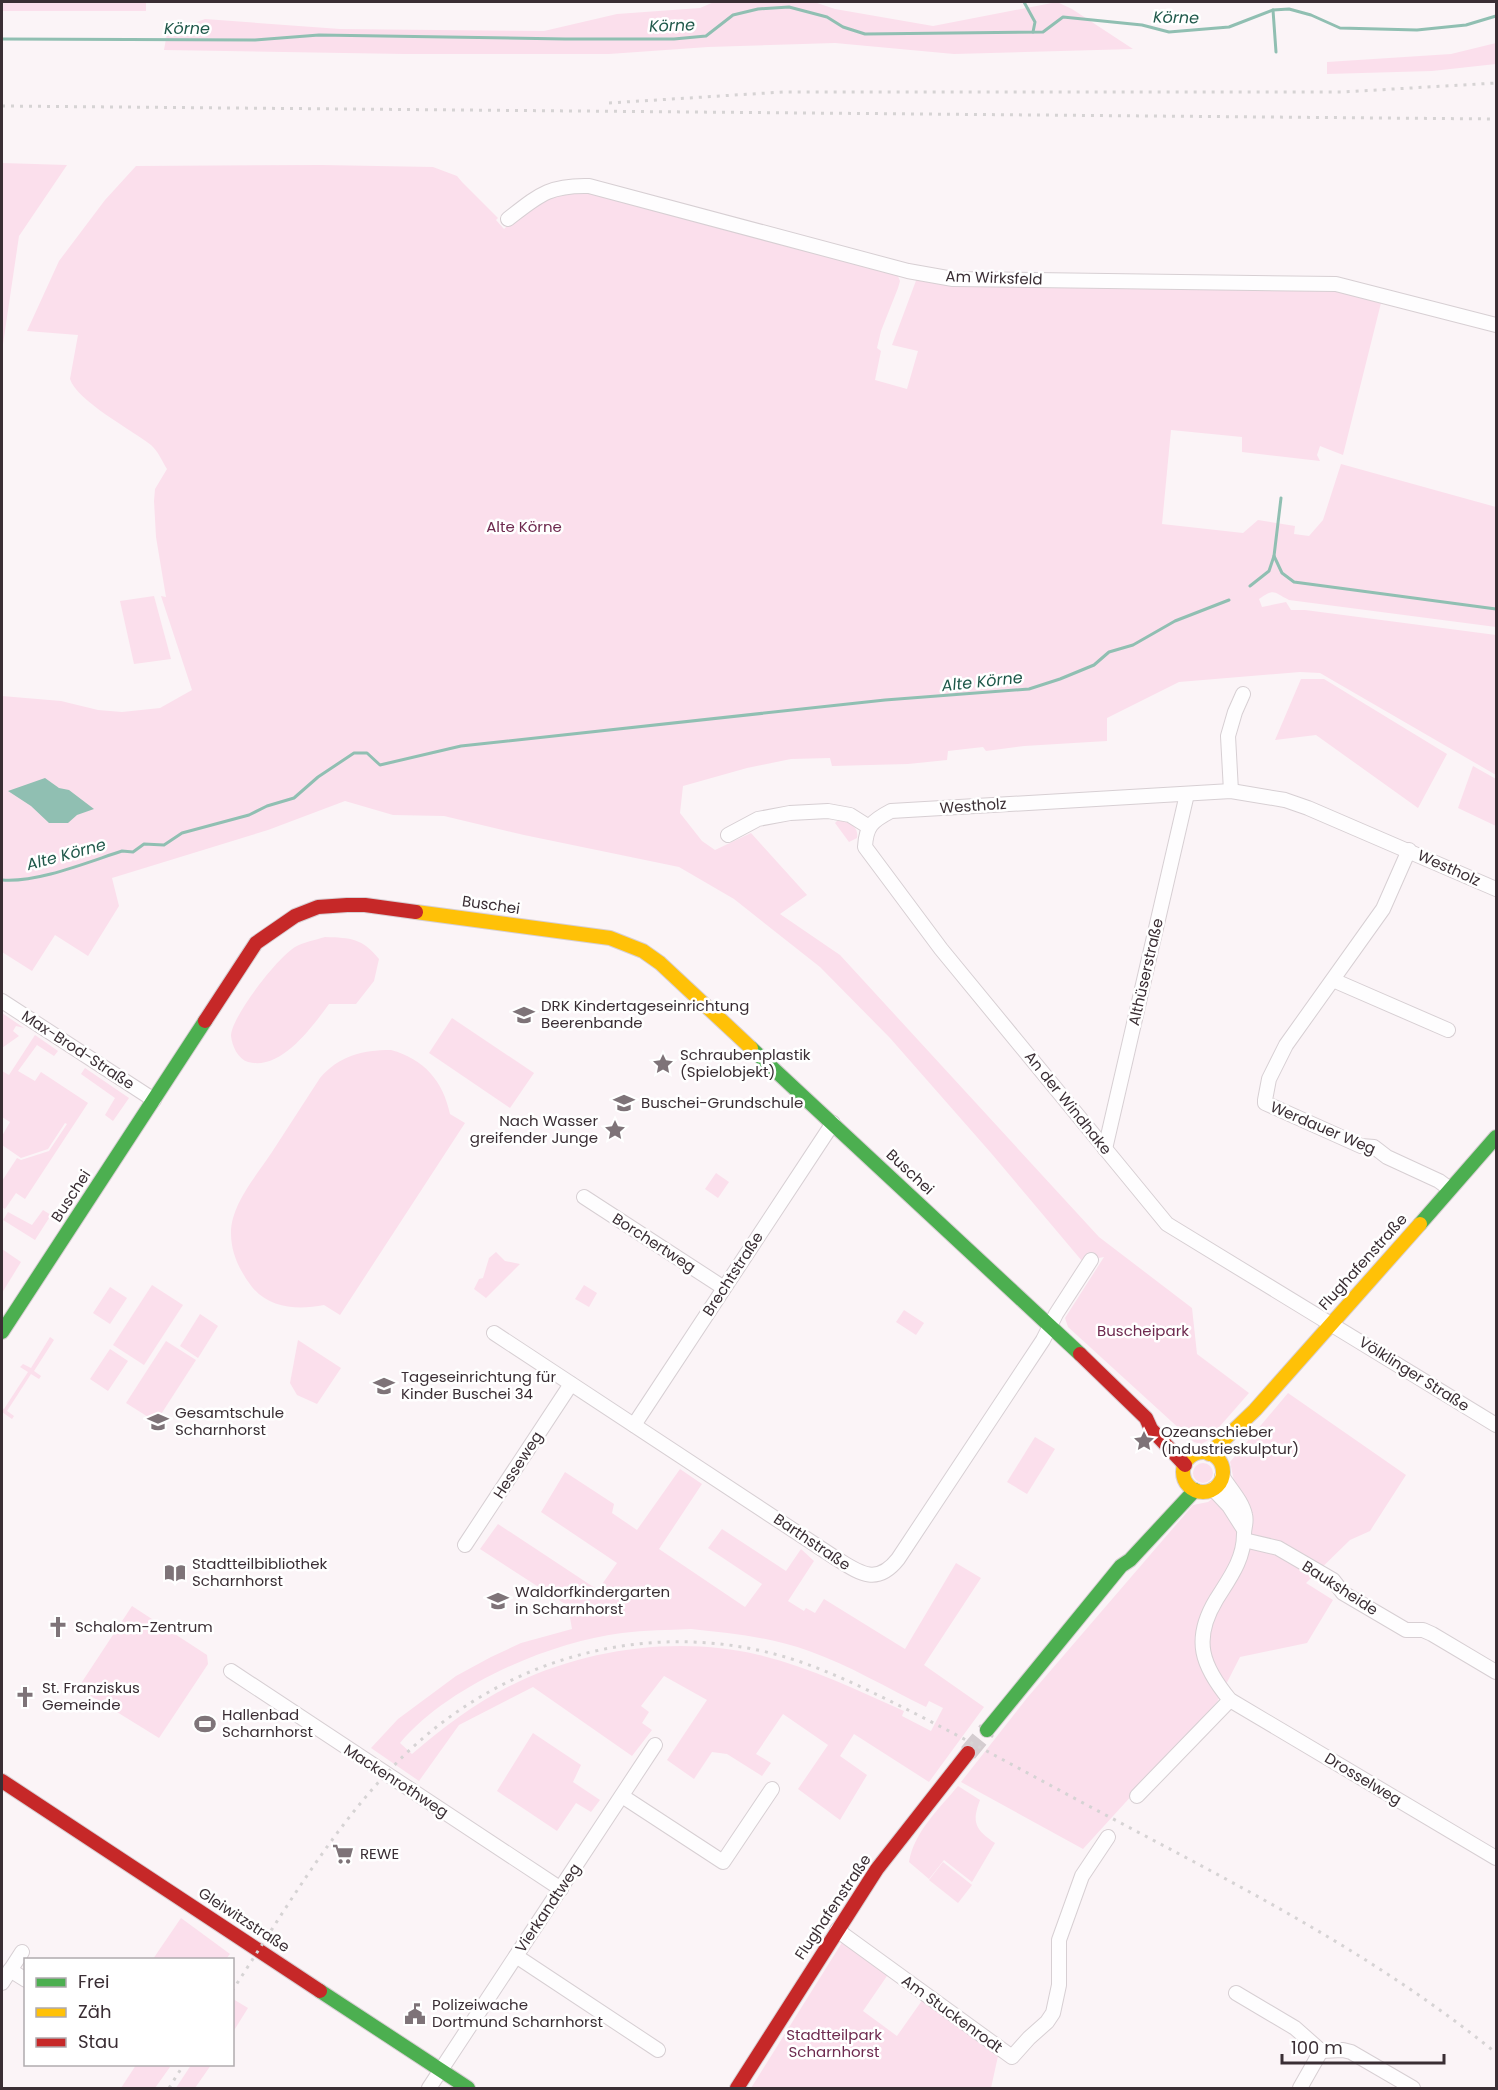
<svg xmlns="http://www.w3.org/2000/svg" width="1498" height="2090" viewBox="0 0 1498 2090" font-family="Poppins,sans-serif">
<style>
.green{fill:#fbdfec;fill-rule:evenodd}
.water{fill:#90bfb2}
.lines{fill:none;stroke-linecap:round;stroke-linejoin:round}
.stream{stroke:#90bfb2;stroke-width:3}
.secondary-tunnel{stroke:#d4ccd0;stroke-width:18;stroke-dasharray:18 9;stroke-linecap:butt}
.street-casing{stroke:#d7cfd3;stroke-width:16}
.fast-casing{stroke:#d7cfd3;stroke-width:16}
.slow-casing{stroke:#d7cfd3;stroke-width:16}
.jam-casing{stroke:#d7cfd3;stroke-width:16}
.street{stroke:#fefdfe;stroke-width:14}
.fast{stroke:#4caf50;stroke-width:14}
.slow{stroke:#ffc107;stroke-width:14}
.jam{stroke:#c62828;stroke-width:14}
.rail{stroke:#d6d3d4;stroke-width:3;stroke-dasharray:3 6;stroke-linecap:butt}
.labels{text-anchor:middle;stroke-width:5;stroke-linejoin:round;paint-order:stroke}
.street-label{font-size:15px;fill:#3a2e34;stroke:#fff}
.park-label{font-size:15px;fill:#6e2a4f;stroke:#fff}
.poi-label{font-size:15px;fill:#3a2e34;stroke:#fff;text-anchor:start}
.water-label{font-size:16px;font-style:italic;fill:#1f584a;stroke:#fff}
</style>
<rect width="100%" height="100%" fill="#fbf4f7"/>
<g class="green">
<rect x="2" y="2" width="144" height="9"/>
<path d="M 714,2 L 814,2 L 835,9 L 933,26 L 1057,2 L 1072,9 L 1133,49 L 954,54 L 835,43 L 708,47 L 609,54 L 404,54 L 164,50 L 167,33 L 205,19 L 340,29 L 544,31 L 617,14 L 700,8 Z"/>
<path d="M 1496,43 L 1496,64 L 1432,71 L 1327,74 L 1327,62 L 1451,54 Z"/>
<path d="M 2,163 L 67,165 L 19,236 L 2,351 Z"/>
<path d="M 322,165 L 433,167 L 457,176 L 462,182 L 498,218 L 496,220 L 504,229 L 525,209 L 546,195 L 583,189 L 897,274 L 900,281 L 898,288 L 881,331 L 877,348 L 881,351 L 875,380 L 907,389 L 918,351 L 892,345 L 917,278 L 1324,286 L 1381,303 L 1343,455 L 1320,446 L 1317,455 L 1320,461 L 1242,452 L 1242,437 L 1171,430 L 1162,524 L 1243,533 L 1258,520 L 1295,526 L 1294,534 L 1309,536 L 1323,520 L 1341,464 L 1496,507 L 1496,627 L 1289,600 C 1273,592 1275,588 1259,599 L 1262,607 L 1286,602 L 1291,610 L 1305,610 L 1496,635 L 1496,775 L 1320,673 L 1300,672 L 1179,682 L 1107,718 L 1107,741 L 1024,746 L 986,751 L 983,747 L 948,751 L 947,760 L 908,764 L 832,766 L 830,758 L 791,759 L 747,768 L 683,786 L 680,813 L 702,841 L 715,850 L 751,833 L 807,895 L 780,914 L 840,955 L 1099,1237 L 1192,1308 L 1197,1354 L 1249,1393 L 1207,1441 L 1201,1444 L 1194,1442 L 1068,1327 L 1065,1318 L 1104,1257 L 1082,1261 L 991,1153 L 890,1038 L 820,967 L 734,899 L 679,867 L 524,835 L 444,816 L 393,815 L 345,801 L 268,830 L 112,878 L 119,906 L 88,956 L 55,935 L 32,971 L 2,952 L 2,696 L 61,701 L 98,710 L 122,712 L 160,708 L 192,690 L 161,596 L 166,597 L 156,537 L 154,501 L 155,489 L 167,469 C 162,461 158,451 151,445 C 132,430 77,401 70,379 L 78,335 L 27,331 L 59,261 L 105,200 L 136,166 Z"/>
<path d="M 154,596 L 171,659 L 134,664 L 120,601 Z"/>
<path d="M 1301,679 L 1324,679 L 1447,754 L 1418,808 L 1316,735 L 1275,740 Z"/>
<path d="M 1473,766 L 1496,779 L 1496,826 L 1458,808 Z"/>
<path d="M 838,820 C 848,821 859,826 857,838 L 849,842 L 835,823 Z"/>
<path d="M 325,937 C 351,938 362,938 379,959 L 374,981 L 356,1004 L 329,1004 C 312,1027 281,1071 248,1062 C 238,1059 232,1046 231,1036 C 231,1017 278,957 295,947 C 304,942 315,940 325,937 Z"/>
<path d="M 2,1013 L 24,1028 L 16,1026 L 13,1031 L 19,1036 L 2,1048 Z"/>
<path d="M 452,1018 L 534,1073 L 510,1108 L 429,1053 Z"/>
<path d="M 35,1035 L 58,1051 L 54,1056 L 37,1045 L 18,1071 L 35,1081 L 41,1072 L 88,1103 L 25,1199 L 16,1193 L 5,1209 L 2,1207 L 2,1181 L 17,1158 L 21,1160 L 49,1151 L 67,1124 L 65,1123 L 48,1149 L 21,1158 L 2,1145 L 2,1136 L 10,1122 L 2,1117 L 2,1071 L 9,1075 Z"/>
<path d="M 391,1050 C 424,1059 443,1081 450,1114 L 465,1123 L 340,1315 L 324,1305 C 299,1310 270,1309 252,1287 C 240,1271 231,1254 231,1233 C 231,1204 257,1175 272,1152 C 288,1127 304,1103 320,1078 C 339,1056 362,1050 391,1050 Z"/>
<path d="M 85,1068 L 129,1098 L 113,1121 L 105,1115 L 115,1098 L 81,1074 Z"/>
<path d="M 716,1173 L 729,1182 L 718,1198 L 705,1189 Z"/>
<path d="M 43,1210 L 51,1215 L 35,1240 L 3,1220 L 8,1212 L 32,1225 Z"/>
<path d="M 2,1249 L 21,1262 L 2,1293 Z"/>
<path d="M 496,1252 L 505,1261 L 520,1264 L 486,1298 L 474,1289 L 479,1279 L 483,1278 L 489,1258 Z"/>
<path d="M 152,1285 L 183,1305 L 144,1365 L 113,1345 Z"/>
<path d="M 584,1285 L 597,1293 L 589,1307 L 575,1299 Z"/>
<path d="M 110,1287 L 127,1298 L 110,1324 L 93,1313 Z"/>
<path d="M 904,1310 L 924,1323 L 916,1335 L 896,1322 Z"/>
<path d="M 200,1314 L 218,1326 L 198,1358 L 180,1346 Z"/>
<path d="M 50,1337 L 54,1340 L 34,1371 L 41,1376 L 39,1379 L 31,1374 L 7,1411 L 14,1416 L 12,1419 L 2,1412 L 2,1408 L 4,1409 L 28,1372 L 20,1367 L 23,1364 L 31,1368 Z"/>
<path d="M 298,1340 L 341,1368 L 317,1404 L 297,1395 L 290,1383 Z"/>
<path d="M 166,1341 L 196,1360 L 156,1422 L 126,1403 Z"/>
<path d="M 110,1349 L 128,1361 L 108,1391 L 90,1379 Z"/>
<path d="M 1288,1393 L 1406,1475 L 1370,1531 L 1350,1540 L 1306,1583 L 1333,1600 L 1307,1643 L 1240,1657 L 1217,1702 L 1083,1849 L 961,1782 L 1027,1698 L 1193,1505 L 1208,1502 L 1234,1481 L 1230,1462 Z"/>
<path d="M 1035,1437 L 1055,1449 L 1027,1494 L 1007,1482 Z"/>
<circle cx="1203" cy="1473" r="10"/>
<path d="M 680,1469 L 702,1484 L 659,1549 L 745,1607 L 762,1584 L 708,1548 L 722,1529 L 786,1571 L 801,1549 L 814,1561 L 788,1601 L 804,1611 L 806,1608 L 815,1613 L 824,1599 L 905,1649 L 956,1563 L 981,1578 L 924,1665 L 984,1707 L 929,1782 L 854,1734 L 840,1756 L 867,1775 L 840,1820 L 798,1789 L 828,1745 L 783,1714 L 756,1754 L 771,1763 L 762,1776 L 727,1754 L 712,1752 L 694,1779 L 667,1760 L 707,1700 L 664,1676 L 641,1706 L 649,1712 L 642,1723 L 652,1730 L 632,1756 L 533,1687 L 459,1725 L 419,1781 L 371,1748 L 398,1719 L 456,1676 L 491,1657 L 521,1643 L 572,1629 L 568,1606 L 480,1549 L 498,1524 L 598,1590 L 617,1563 L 541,1512 L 565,1472 L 614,1504 L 612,1513 L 637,1530 ZM 691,1629 C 730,1633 771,1637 809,1651 C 849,1665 887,1688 926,1707 L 929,1701 L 943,1708 L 931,1731 L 902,1716 L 904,1711 C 857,1690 810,1667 759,1655 C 681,1636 590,1648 518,1682 C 479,1700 445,1726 412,1754 L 400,1743 C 448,1686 549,1642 622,1633 C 645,1630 668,1630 691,1629 Z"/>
<path d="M 132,1606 L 207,1655 L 208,1664 L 159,1738 L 78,1688 Z"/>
<path d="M 533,1733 L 581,1765 L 573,1782 L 600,1800 L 591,1812 L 576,1803 L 557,1831 L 497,1791 Z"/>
<path d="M 958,1786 L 980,1800 C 971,1823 976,1830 995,1843 L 972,1882 L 944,1860 L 929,1879 L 909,1862 C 914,1832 939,1809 958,1786 Z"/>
<path d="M 943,1862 L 972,1885 L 958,1903 L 929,1880 Z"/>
<path d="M 181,1918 L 230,1954 L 226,1959 L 153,1959 Z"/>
<path d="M 843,1941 L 889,1973 L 863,2011 L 897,2036 L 923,1999 L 998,2056 L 991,2088 L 751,2088 Z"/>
<path d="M 233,1999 L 248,2008 L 233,2032 Z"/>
<path d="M 136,2065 L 167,2065 L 170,2067 L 155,2088 L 121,2088 Z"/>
<path d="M 191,2065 L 211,2065 L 195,2088 L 176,2088 Z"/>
</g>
<path class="water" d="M 45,778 L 59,788 L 69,790 L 94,809 L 77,815 L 68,823 L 49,823 L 31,806 L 8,791 Z"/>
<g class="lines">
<g class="stream">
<path d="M 1024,2 L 1035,22 L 1033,32"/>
<path d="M 1273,10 L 1276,52"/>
<path d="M 2,39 L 255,40 L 319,35 L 565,39 L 674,39 L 706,36 L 733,15 L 758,9 L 789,7 L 827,17 L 843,27 L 865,34 L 1043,32 L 1063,17 L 1142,25 L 1169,32 L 1229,27 L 1273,10 L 1289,9 L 1311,15 L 1340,28 L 1417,30 L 1466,25 L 1496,16"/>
<path d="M 1281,498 L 1274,556 L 1282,573 L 1294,582 L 1496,609"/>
<path d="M 1250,586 L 1269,571 L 1274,556"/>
<path d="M 2,880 C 37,883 88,862 122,851 L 133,852 L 144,844 L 164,845 L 182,833 L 249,815 L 267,806 L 294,798 L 318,777 L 354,753 L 367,753 L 380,765 L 461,746 L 885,700 L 1029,689 L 1060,679 L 1094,665 L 1109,652 L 1133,645 L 1175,621 L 1229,600"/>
</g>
<path class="secondary-tunnel" d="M 968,1753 L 987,1730"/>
<defs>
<g id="street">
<path d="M 508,219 C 539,195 549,185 589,186 L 908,271 L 953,279 L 1336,284 L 1496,325"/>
<path d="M 1231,791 L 1228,736 L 1235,712 L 1243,694"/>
<path d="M 728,835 L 758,819 L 790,813 L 828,811 L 850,815 L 869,827"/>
<path d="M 1409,850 L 1383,909 L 1286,1045 L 1269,1079 L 1265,1100 L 1265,1103 L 1361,1146 L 1374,1147 L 1387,1157 L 1439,1181 L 1450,1189"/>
<path d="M 1496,889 L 1308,808 L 1285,800 L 1231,791 L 891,811 C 872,821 866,826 865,847 L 941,949 L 1167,1224 L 1496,1425"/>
<path d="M 1333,980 L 1448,1030"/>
<path d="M 2,1001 L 154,1100"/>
<path d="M 1105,1149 L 1187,794"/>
<path d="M 584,1197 L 724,1288"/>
<path d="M 494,1333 L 834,1557 C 858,1572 876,1587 898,1559 L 1043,1340 L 1056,1314 L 1091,1260"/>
<path d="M 634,1425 L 833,1123"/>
<path d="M 1222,1476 C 1230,1489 1242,1501 1245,1515 C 1247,1522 1244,1527 1244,1534 C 1244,1560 1229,1579 1216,1600 C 1192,1640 1202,1666 1230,1700 L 1496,1858"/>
<path d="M 1213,1489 L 1229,1506 L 1243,1528"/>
<path d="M 1244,1540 L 1278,1548 L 1333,1580 L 1343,1593 L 1406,1630 L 1423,1630 L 1432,1634 L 1496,1672"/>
<path d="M 465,1545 L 571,1384"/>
<path d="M 231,1671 L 561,1889"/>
<path d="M 622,1796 L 723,1862 L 772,1789"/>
<path d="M 1137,1796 L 1230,1700"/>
<path d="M 837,1930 L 1012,2057 L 1029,2038 L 1047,2022 L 1053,2013 L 1059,1985 L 1059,1940 L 1082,1876 L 1108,1837"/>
<path d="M 516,1956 L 658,2050"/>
<path d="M 10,1970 L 26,1980"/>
<path d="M 2,1983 L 22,1952"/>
<path d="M 1236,1993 L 1295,2028 L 1321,2051 L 1343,2050 L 1351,2052 L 1413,2088"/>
<path d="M 429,2088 L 655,1745"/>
<path d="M 1300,2088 L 1321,2051"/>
</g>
<g id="fast">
<path d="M 751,1048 L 1080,1354"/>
<path d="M 1420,1224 L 1496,1137"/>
<path d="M 2,1332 L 205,1021"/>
<path d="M 987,1730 L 1121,1566 L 1130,1560 L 1195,1490"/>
<path d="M 320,1991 L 468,2088"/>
</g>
<g id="slow">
<path d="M 416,912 L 610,938 L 643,951 L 660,963 L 751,1048"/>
<circle cx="1203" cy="1472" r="20"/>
<path d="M 1209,1454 L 1255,1410 L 1420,1224"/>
</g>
<g id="jam">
<path d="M 205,1021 L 256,943 L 295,916 L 318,907 L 347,905 L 365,905 L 416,912"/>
<path d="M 1080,1354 L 1146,1418 L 1151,1429 L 1185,1465"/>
<path d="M 2,1781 L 320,1991"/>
<path d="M 737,2088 L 877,1869 L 968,1753"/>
</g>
</defs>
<use href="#street" class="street-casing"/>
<use href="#fast" class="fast-casing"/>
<use href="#slow" class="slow-casing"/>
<use href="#jam" class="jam-casing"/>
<use href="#street" class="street"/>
<use href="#fast" class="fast"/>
<use href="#slow" class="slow"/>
<use href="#jam" class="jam"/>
<g class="rail">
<path d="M 609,103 L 783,92 L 1342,92 L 1496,83"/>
<path d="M 2,106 L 1496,119"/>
<path d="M 232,1991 C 281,1917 326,1838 387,1773 C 491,1659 650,1612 798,1661 C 839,1675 878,1695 916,1714 C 969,1741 1020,1769 1072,1797 C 1219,1876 1366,1947 1496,2053"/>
<path d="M 169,2088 L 184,2064"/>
</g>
</g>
<defs>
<symbol id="school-bare" viewBox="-9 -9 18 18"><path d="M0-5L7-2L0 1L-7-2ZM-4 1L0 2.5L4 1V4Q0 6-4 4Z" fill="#7e7378" stroke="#fff" stroke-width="2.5" paint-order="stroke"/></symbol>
<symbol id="sight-bare" viewBox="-9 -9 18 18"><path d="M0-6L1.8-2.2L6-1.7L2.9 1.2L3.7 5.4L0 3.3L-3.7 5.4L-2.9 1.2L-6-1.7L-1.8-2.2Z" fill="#7e7378" stroke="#fff" stroke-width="2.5" paint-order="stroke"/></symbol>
<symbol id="library-bare" viewBox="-9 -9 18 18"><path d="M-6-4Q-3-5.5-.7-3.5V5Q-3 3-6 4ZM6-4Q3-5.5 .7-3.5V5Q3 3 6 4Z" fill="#7e7378" stroke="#fff" stroke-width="2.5" paint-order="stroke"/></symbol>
<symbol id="church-bare" viewBox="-9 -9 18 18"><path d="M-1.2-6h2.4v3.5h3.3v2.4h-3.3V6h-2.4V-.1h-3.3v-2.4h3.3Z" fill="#7e7378" stroke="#fff" stroke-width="2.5" paint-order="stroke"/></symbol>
<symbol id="stadium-bare" viewBox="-9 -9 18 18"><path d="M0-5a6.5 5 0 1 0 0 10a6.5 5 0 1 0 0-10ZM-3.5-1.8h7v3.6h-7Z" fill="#7e7378" stroke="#fff" stroke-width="2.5" paint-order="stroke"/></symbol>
<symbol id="supermarket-bare" viewBox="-9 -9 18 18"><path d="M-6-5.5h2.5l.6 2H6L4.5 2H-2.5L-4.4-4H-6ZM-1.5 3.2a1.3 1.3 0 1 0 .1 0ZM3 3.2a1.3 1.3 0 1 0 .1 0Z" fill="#7e7378" stroke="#fff" stroke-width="2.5" paint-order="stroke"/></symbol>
<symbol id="civic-bare" viewBox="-9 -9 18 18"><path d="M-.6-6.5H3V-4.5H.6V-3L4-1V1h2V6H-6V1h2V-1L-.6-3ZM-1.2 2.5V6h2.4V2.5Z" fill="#7e7378" stroke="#fff" stroke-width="2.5" paint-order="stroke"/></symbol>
</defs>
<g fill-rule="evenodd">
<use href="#school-bare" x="509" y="1000" width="30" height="30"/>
<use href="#sight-bare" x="648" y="1049" width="30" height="30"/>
<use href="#school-bare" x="609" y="1088" width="30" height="30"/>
<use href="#sight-bare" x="600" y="1115" width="30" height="30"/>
<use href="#school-bare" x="369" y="1371" width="30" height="30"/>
<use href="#school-bare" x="143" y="1407" width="30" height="30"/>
<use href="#sight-bare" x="1129" y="1426" width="30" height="30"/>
<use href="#library-bare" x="160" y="1558" width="30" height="30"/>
<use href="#school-bare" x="483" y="1586" width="30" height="30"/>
<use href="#church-bare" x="43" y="1612" width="30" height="30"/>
<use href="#church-bare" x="10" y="1682" width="30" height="30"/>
<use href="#stadium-bare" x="190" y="1709" width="30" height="30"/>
<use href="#supermarket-bare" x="328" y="1839" width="30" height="30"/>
<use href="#civic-bare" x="400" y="1999" width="30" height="30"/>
</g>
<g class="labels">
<g class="street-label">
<text transform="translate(994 278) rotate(2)" y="5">Am Wirksfeld</text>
<text transform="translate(973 806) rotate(-4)" y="5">Westholz</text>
<text transform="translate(1449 868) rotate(24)" y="5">Westholz</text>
<text transform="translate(491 905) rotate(8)" y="5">Buschei</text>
<text transform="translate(1146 972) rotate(-77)" y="5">Althüserstraße</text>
<text transform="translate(78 1050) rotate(33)" y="5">Max-Brod-Straße</text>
<text transform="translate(1068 1103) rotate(51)" y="5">An der Windhake</text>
<text transform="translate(1323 1128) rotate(23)" y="5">Werdauer Weg</text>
<text transform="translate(910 1172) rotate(43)" y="5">Buschei</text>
<text transform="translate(71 1196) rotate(-57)" y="5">Buschei</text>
<text transform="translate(654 1243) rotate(33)" y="5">Borchertweg</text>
<text transform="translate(1363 1262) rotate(-48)" y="5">Flughafenstraße</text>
<text transform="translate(733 1274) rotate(-57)" y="5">Brechtstraße</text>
<text transform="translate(1414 1374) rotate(32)" y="5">Völklinger Straße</text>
<text transform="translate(518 1465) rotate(-57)" y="5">Hesseweg</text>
<text transform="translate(812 1542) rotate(34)" y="5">Barthstraße</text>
<text transform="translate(1340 1588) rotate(33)" y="5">Bauksheide</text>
<text transform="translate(1363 1779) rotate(31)" y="5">Drosselweg</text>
<text transform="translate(396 1781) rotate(33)" y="5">Mackenrothweg</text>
<text transform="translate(833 1907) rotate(-56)" y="5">Flughafenstraße</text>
<text transform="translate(548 1908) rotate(-56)" y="5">Vierkandtweg</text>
<text transform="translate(244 1920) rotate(33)" y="5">Gleiwitzstraße</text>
<text transform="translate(952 2014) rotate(36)" y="5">Am Stuckenrodt</text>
</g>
<g class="park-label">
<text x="524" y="532">Alte Körne</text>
<text x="1143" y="1336">Buscheipark</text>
<text x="834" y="2040">Stadtteilpark<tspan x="834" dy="17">Scharnhorst</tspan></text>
</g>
<g class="poi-label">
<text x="541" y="1011">DRK Kindertageseinrichtung<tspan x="541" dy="17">Beerenbande</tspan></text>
<text x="680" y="1060">Schraubenplastik<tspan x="680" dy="17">(Spielobjekt)</tspan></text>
<text x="641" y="1108">Buschei-Grundschule</text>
<text x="598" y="1126" text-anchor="end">Nach Wasser<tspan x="598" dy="17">greifender Junge</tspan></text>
<text x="401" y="1382">Tageseinrichtung für<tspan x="401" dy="17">Kinder Buschei 34</tspan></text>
<text x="175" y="1418">Gesamtschule<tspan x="175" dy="17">Scharnhorst</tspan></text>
<text x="1161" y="1437">Ozeanschieber<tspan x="1161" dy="17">(Industrieskulptur)</tspan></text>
<text x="192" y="1569">Stadtteilbibliothek<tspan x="192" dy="17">Scharnhorst</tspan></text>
<text x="515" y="1597">Waldorfkindergarten<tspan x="515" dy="17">in Scharnhorst</tspan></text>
<text x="75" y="1632">Schalom-Zentrum</text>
<text x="42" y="1693">St. Franziskus<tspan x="42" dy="17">Gemeinde</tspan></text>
<text x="222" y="1720">Hallenbad<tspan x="222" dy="17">Scharnhorst</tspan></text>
<text x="360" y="1859">REWE</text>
<text x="432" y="2010">Polizeiwache<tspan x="432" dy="17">Dortmund Scharnhorst</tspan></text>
</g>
<g class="water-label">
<text transform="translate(1176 17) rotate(1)" y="6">Körne</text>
<text transform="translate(672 25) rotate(-2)" y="6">Körne</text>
<text x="187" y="34">Körne</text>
<text transform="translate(982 681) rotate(-6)" y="6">Alte Körne</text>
<text transform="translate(66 854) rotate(-15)" y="6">Alte Körne</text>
</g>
</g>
<rect width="1498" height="2090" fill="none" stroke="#3a2e34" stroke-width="6"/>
<rect x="24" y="1958" width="210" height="108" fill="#ffffff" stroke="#b0abae" stroke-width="1.5"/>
<rect x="36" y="1978" width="30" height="9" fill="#4caf50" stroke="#b0abae" stroke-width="1.5"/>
<text x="78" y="1988" font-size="18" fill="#3a2e34">Frei</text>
<rect x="36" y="2008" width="30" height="9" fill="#ffc107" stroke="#b0abae" stroke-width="1.5"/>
<text x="78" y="2018" font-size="18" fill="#3a2e34">Zäh</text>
<rect x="36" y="2038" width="30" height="9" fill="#c62828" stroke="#b0abae" stroke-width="1.5"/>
<text x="78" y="2048" font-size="18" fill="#3a2e34">Stau</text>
<path d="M1282 2054v9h162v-9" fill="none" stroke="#3a2e34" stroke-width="3"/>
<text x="1291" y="2054" font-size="18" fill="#3a2e34" stroke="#ffffff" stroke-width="4.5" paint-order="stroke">100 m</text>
</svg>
